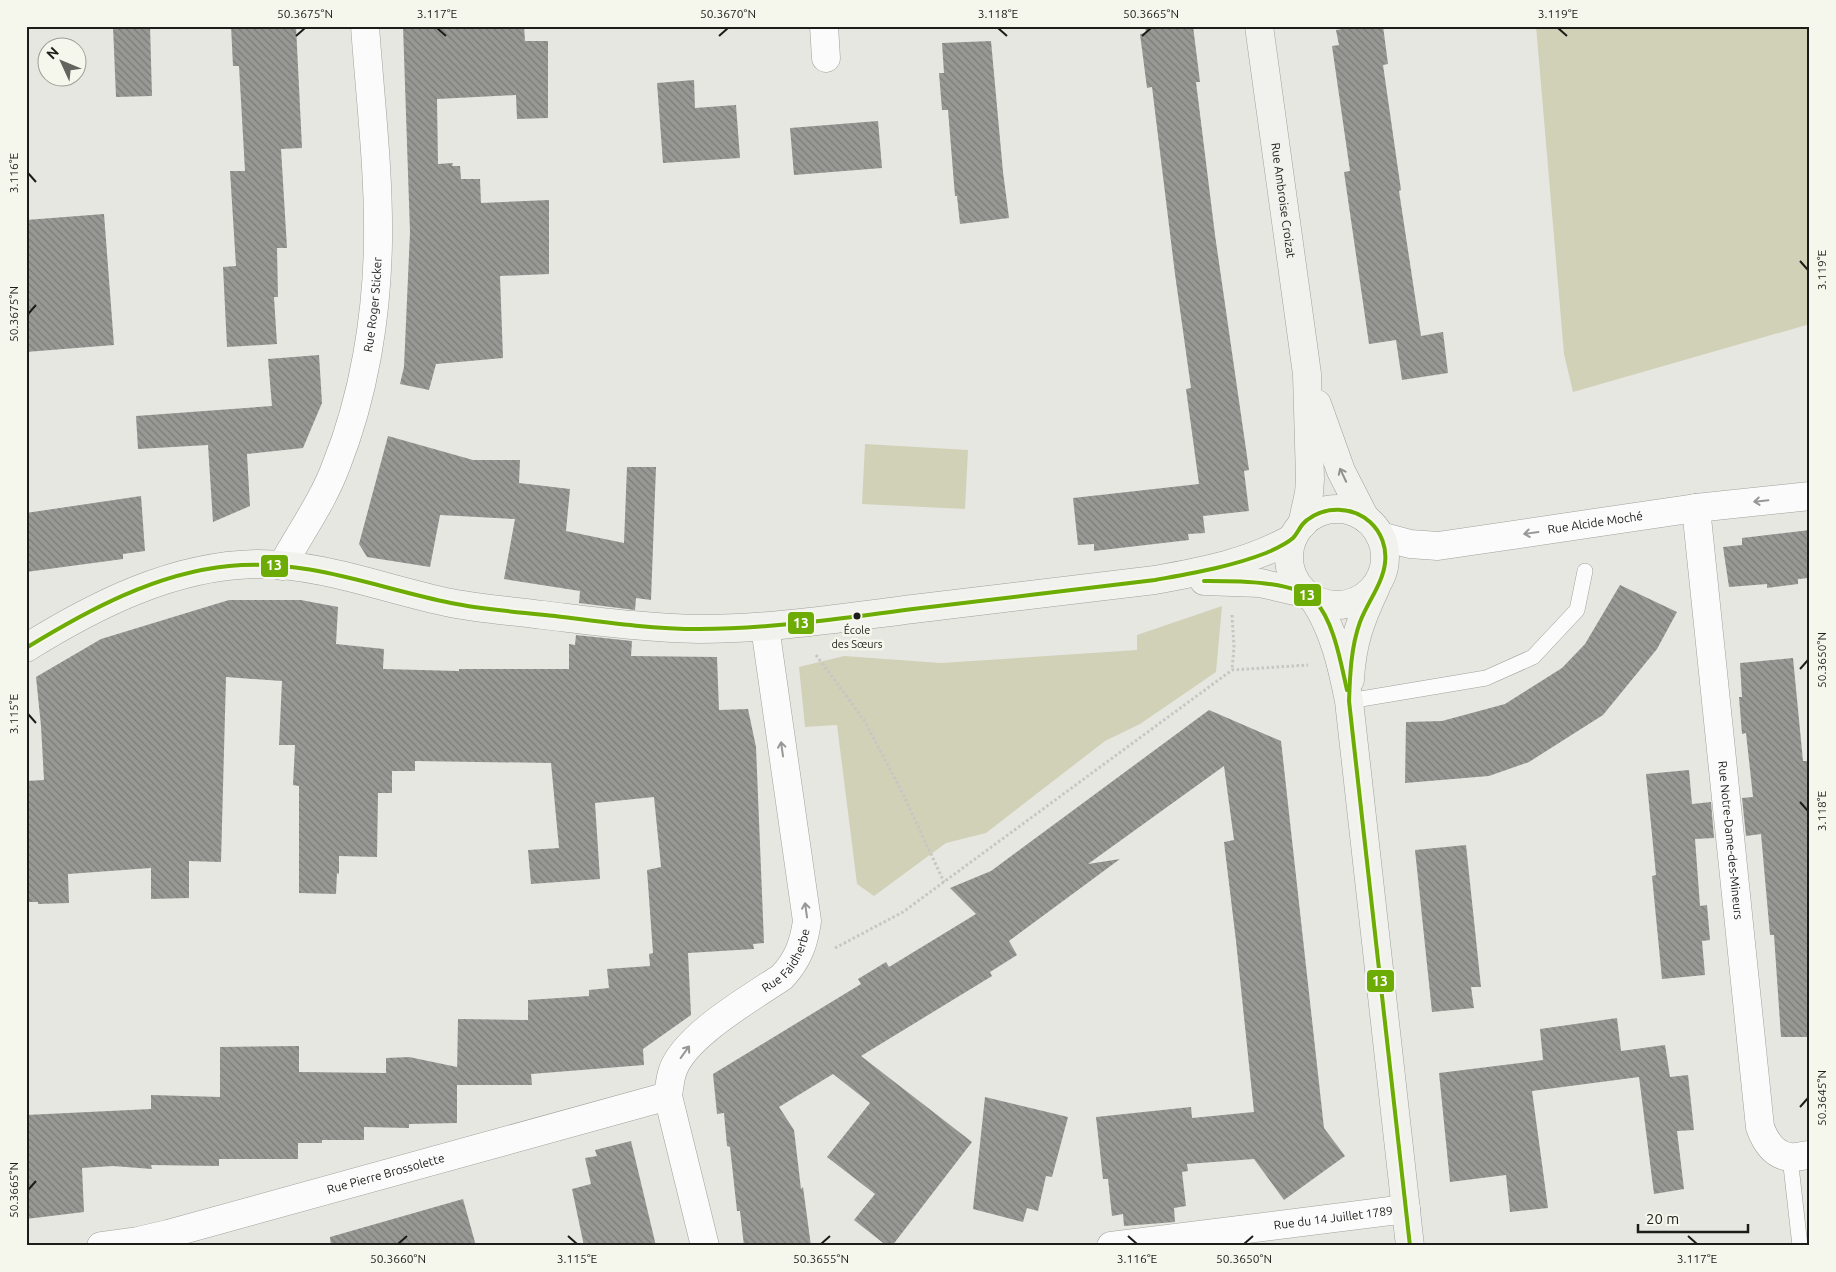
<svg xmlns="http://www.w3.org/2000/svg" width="1836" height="1272" viewBox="0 0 1836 1272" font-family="Ubuntu,sans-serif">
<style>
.green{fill:#d1d1b8}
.building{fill:url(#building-back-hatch)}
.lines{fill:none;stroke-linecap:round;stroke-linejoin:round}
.lane-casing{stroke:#a0a09c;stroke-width:16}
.street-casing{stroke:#a0a09c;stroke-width:29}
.secondary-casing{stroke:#a0a09c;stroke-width:29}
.path{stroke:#c6c6c4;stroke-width:3;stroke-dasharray:2.5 2.5;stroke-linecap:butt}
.lane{stroke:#fbfbfb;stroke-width:15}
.street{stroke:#fbfbfb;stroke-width:28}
.secondary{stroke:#f1f1ed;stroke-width:28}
.bus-1-casing{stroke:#f6f7ec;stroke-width:8}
.bus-1{stroke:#6dab05;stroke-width:4}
.oneway{stroke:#91918e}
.oneway2{stroke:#979795}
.ticks{fill:none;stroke:#1c1c19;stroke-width:2}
.bus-dot{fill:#1c1c19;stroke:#f6f7ec;stroke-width:2}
.labels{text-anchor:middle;stroke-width:5;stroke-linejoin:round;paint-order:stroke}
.bus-label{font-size:11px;fill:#1c1c19;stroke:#f6f7ec}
.street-label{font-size:12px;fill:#1c1c19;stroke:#f6f7ec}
.line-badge{stroke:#f6f7ec;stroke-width:2}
.badge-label{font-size:14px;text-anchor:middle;font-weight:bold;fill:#fff}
.neatline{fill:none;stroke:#1c1c19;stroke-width:2}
.ticks-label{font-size:12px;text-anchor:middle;fill:#1c1c19}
</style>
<defs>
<pattern id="building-back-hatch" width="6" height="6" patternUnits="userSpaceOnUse" patternTransform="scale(1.25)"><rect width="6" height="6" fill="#989894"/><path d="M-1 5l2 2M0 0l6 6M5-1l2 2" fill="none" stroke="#7b7b78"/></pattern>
</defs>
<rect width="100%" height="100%" fill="#e7e7e2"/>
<g class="green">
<path d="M 1536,26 L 1810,26 L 1810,324 L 1573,392 L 1564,354 Z"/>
<path d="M 865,444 L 968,450 L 965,509 L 862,504 Z"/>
<path d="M 1222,606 L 1216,672 L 1140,724 L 1105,741 L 986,833 L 946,843 L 874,896 L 857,884 L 837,725 L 805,727 L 799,667 L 844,656 L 941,663 L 1137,650 L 1137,635 Z"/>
</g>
<g class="building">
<path d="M 113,26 L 150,26 L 152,96 L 116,97 Z"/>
<path d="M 231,26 L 296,26 L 302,148 L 281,149 L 287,248 L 277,248 L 278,297 L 274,297 L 277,344 L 227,347 L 223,267 L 236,266 L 230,171 L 245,171 L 239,66 L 233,66 Z"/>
<path d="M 403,26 L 524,26 L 525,41 L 548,41 L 548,118 L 517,119 L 516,95 L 437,99 L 438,164 L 453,163 L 452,166 L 460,166 L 461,179 L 480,179 L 481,203 L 549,200 L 549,274 L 500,276 L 503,358 L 436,364 L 429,390 L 400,384 L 404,367 L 410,232 Z"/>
<path d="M 1145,26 L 1193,26 L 1200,82 L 1196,82 L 1215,235 L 1249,470 L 1244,471 L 1249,511 L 1203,516 L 1205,533 L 1188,534 L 1189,540 L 1094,551 L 1094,544 L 1078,545 L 1073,498 L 1199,484 L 1186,389 L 1191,388 L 1175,274 L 1152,87 L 1147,88 L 1140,34 L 1146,33 Z"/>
<path d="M 1361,26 L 1383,26 L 1388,64 L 1383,65 L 1401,190 L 1399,191 L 1421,336 L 1443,332 L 1448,373 L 1402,380 L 1396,340 L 1369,344 L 1344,172 L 1350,171 L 1332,46 L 1339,45 L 1336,30 Z"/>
<path d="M 991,41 L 1003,172 L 1009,218 L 960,224 L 957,196 L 955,196 L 948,110 L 942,110 L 939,73 L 944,73 L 942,43 Z"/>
<path d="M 694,80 L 695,108 L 736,105 L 740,158 L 663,163 L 657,83 Z"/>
<path d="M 878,121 L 882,168 L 794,175 L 790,128 Z"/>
<path d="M 104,214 L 114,345 L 26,352 L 26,220 Z"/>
<path d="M 319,355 L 322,403 L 303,448 L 247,454 L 250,506 L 213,522 L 208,445 L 138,449 L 136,416 L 272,406 L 268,359 Z"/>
<path d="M 388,436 L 473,460 L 520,460 L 519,483 L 570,489 L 566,531 L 624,543 L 627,467 L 656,467 L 651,600 L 636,598 L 635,610 L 579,603 L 580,591 L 504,579 L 515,519 L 440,515 L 430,567 L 367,557 L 359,544 Z"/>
<path d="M 141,496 L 145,551 L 123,554 L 123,559 L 26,572 L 26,513 Z"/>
<path d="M 1810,530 L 1810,578 L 1798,579 L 1798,584 L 1767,588 L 1767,584 L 1729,587 L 1723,547 L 1742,545 L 1742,538 Z"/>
<path d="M 1620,585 L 1677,612 L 1657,649 L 1603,715 L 1529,762 L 1489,776 L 1405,783 L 1406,722 L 1442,721 L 1505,704 L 1562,668 L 1585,644 Z"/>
<path d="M 229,600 L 301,600 L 338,607 L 336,644 L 384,649 L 383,669 L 459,671 L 459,669 L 569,669 L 569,644 L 575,645 L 576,635 L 632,641 L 631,656 L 717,657 L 719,710 L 748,709 L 756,747 L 764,943 L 753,944 L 754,949 L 688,953 L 691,1015 L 643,1049 L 644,1065 L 531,1074 L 532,1085 L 457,1085 L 457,1123 L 409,1124 L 409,1128 L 364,1127 L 364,1140 L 322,1140 L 322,1143 L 298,1143 L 298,1159 L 219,1159 L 219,1166 L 151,1165 L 152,1169 L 113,1166 L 82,1168 L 84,1212 L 26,1219 L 26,1115 L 151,1109 L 151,1095 L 220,1097 L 220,1047 L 299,1046 L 299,1072 L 386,1073 L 386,1058 L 409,1057 L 457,1067 L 457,1074 L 458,1019 L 528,1020 L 528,1000 L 589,996 L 589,990 L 609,988 L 607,969 L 650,966 L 649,954 L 653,953 L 647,870 L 661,867 L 654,797 L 595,803 L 600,879 L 531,884 L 528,850 L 559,848 L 551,763 L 415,761 L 415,771 L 392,771 L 392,793 L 378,793 L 377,857 L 339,856 L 339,874 L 337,873 L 336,894 L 299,893 L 299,786 L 293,785 L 295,745 L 279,745 L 282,681 L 226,677 L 221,862 L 189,861 L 189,898 L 151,899 L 151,868 L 68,874 L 69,903 L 38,904 L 38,902 L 26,902 L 26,781 L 44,780 L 41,726 L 36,677 L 101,639 Z"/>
<path d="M 1793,658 L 1803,761 L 1807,761 L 1810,787 L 1810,1037 L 1781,1037 L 1774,935 L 1770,935 L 1761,834 L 1746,836 L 1742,798 L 1753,797 L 1746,733 L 1742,734 L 1739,697 L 1742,697 L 1740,663 Z"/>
<path d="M 1209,710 L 1281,741 L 1324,1128 L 1345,1156 L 1284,1200 L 1254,1159 L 1187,1164 L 1188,1171 L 1182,1172 L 1186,1206 L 1174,1208 L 1175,1222 L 1124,1226 L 1123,1214 L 1112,1216 L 1108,1179 L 1103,1179 L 1096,1117 L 1191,1107 L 1192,1118 L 1254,1112 L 1236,941 L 1224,842 L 1234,840 L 1224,766 L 1088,864 L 1120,859 L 1009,941 L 1017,955 L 990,972 L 992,976 L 861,1056 L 972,1142 L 892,1246 L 887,1246 L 854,1220 L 875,1194 L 827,1157 L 870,1103 L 833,1074 L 779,1107 L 794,1130 L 801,1189 L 803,1187 L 811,1246 L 744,1246 L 740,1211 L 737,1211 L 730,1147 L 727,1146 L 724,1113 L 717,1114 L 713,1074 L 861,984 L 858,979 L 886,962 L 889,967 L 976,914 L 950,888 L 991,871 Z"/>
<path d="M 1689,770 L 1692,804 L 1711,802 L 1714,838 L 1695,839 L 1700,906 L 1707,905 L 1710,940 L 1702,941 L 1705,975 L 1662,979 L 1652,876 L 1656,875 L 1646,774 Z"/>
<path d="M 1466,845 L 1481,987 L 1471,987 L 1474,1008 L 1432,1012 L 1415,850 Z"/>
<path d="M 1617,1018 L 1621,1051 L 1665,1045 L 1670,1077 L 1688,1075 L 1694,1130 L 1677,1131 L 1684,1189 L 1654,1194 L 1639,1077 L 1532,1091 L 1548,1208 L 1510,1212 L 1506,1175 L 1450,1182 L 1439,1073 L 1543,1060 L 1540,1029 Z"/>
<path d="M 985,1097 L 1068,1117 L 1052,1177 L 1046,1176 L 1038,1211 L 1027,1208 L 1023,1222 L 973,1209 Z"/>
<path d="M 631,1141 L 656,1246 L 584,1246 L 572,1189 L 591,1184 L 585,1158 L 597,1156 L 595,1150 Z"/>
<path d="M 463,1199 L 476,1246 L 331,1246 L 330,1237 Z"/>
</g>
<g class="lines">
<defs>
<g id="lane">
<path d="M 1349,701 L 1486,678 L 1533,657 L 1577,610 L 1585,571"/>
<path d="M 1790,1157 L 1800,1246"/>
</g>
<g id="street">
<path d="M 824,26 L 826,58"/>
<path id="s1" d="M 1696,508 L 1760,1127 C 1765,1141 1773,1155 1790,1157 C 1796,1158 1804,1155 1810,1155"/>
<path id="s2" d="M 1380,536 L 1410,544 L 1438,546 L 1696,508 L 1810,496"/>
<path id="s3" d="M 282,566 C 300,533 323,501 336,466 C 364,396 377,316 378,241 C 379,170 370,97 365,26"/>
<path id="s4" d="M 101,1246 L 138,1241 L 168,1234 L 668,1096"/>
<path id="s5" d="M 705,1246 L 668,1096 C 669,1089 670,1080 672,1073 C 682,1037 751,998 782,977 C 798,960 804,943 807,921 L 765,627"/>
<path id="s6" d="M 1111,1246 L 1406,1209"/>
</g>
<g id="secondary">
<path id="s7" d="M 1259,26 L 1307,374 L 1310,479 L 1309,493 L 1302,525"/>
<path d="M 1317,404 L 1341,471 L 1365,518"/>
<circle cx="1337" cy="557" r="48"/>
<path d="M 1204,581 L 1260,583 L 1304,593"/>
<path d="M 1314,600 C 1334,630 1342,666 1349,701 L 1410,1246"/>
<path d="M 26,648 C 95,605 174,565 258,564 C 324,564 387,590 451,603 C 481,609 513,611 543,615 C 595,621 646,628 699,629 C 771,629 841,618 913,609 C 993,599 1074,590 1155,580 C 1205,571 1248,563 1293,538"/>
<path d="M 1350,680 C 1352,643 1360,621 1376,587"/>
</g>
</defs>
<use href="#lane" class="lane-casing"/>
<use href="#street" class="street-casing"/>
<use href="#secondary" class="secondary-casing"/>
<g class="path">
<path d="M 1232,615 L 1234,647 L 1232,670"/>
<path d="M 816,655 L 864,720 L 903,794 L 944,882"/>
<path d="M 835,948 L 903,912 L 1232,670 L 1308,665"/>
</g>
<use href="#lane" class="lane"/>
<use href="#street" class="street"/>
<use href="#secondary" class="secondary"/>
<defs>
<g id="bus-1">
<path d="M 1204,581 C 1232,581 1295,580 1315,601 C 1334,621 1341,664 1347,690"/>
<path d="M 26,648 C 88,610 156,573 229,566 C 306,558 377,588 451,603 C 485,610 520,612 555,616 C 603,622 651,629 699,629 C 771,629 842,618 913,609 C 994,599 1074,590 1155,580 C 1193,573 1230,567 1266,553 C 1275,549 1285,545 1293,538 C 1298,533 1300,525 1307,520 C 1325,506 1352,506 1370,522 C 1381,532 1387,547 1385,563 C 1383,583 1367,603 1360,622 C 1351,647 1350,674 1349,701 L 1410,1246"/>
</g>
</defs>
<use href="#bus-1" class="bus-1-casing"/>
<use href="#bus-1" class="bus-1"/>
</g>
<defs><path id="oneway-shaft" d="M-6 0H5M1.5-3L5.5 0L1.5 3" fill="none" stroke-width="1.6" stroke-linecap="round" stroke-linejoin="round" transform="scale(1.25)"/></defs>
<use class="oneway" href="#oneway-shaft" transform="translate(1343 475) rotate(-115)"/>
<g class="oneway2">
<use href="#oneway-shaft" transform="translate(1761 501) rotate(174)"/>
<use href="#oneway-shaft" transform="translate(1531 533) rotate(172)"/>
<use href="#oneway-shaft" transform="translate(782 749) rotate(-98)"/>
<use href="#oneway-shaft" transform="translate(806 910) rotate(-98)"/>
<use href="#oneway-shaft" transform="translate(685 1052) rotate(-54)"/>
</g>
<path class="ticks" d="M 437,28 L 446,36M 998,28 L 1007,36M 1558,28 L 1567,36M 296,36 L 305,28M 719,36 L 728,28M 1142,36 L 1151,28M 28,173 L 36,182M 1800,261 L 1808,270M 28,314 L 36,305M 1800,669 L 1808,660M 28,714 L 36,723M 1800,802 L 1808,811M 1800,1107 L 1808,1098M 28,1190 L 36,1181M 568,1236 L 577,1244M 1128,1236 L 1137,1244M 1688,1236 L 1697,1244M 398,1244 L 407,1236M 821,1244 L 830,1236M 1244,1244 L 1253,1236"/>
<circle class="bus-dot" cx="857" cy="616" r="4.5"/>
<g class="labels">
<g class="bus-label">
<text x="857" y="634">École<tspan x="857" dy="14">des Sœurs</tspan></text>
</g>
<g class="street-label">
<text dy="4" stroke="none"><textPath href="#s7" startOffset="176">Rue Ambroise Croizat</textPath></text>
<text dy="4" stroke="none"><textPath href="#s3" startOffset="280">Rue Roger Sticker</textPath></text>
<text dy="4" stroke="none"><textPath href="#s2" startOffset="218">Rue Alcide Moché</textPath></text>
<text dy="4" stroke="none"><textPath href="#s1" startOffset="334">Rue Notre-Dame-des-Mineurs</textPath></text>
<text dy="4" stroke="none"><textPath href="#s5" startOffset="342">Rue Faidherbe</textPath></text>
<text dy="4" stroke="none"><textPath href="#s4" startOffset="294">Rue Pierre Brossolette</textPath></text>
<text dy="4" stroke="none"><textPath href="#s6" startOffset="224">Rue du 14 Juillet 1789</textPath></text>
</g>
</g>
<g class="line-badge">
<rect x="260" y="554" width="29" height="24" rx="5" fill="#6dab05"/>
<rect x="1293" y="583" width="29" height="24" rx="5" fill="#6dab05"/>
<rect x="787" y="611" width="28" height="24" rx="5" fill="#6dab05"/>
<rect x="1366" y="969" width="29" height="24" rx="5" fill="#6dab05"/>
</g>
<g class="badge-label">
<text x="274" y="570">13</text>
<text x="1307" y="600">13</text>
<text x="801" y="628">13</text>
<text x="1380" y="986">13</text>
</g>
<rect width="1836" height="1272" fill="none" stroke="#f6f7ec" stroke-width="55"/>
<g transform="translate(62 62) rotate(314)"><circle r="24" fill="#f6f7ec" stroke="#9f9f98"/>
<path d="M0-4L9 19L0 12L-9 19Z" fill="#63635f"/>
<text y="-8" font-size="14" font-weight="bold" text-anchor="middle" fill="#1c1c19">N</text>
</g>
<path d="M1638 1224v8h110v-8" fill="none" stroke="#1c1c19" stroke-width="2.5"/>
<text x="1646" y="1224" font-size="15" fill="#1c1c19" stroke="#f6f7ec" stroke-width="4" paint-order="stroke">20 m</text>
<rect x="28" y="28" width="1780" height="1216" class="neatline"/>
<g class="ticks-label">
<text x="305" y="18">50.3675°N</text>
<text x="437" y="18">3.117°E</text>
<text x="728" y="18">50.3670°N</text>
<text x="998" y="18">3.118°E</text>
<text x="1151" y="18">50.3665°N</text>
<text x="1558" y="18">3.119°E</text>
<text transform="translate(14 173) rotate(-90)" y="4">3.116°E</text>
<text transform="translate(1822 270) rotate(-90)" y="4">3.119°E</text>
<text transform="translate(14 314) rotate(-90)" y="4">50.3675°N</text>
<text transform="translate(1822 660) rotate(-90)" y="4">50.3650°N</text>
<text transform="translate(14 714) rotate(-90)" y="4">3.115°E</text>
<text transform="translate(1822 811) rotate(-90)" y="4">3.118°E</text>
<text transform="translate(1822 1098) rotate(-90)" y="4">50.3645°N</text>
<text transform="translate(14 1190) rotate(-90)" y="4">50.3665°N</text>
<text x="398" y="1263">50.3660°N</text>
<text x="577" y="1263">3.115°E</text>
<text x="821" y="1263">50.3655°N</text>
<text x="1137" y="1263">3.116°E</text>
<text x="1244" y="1263">50.3650°N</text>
<text x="1697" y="1263">3.117°E</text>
</g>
</svg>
